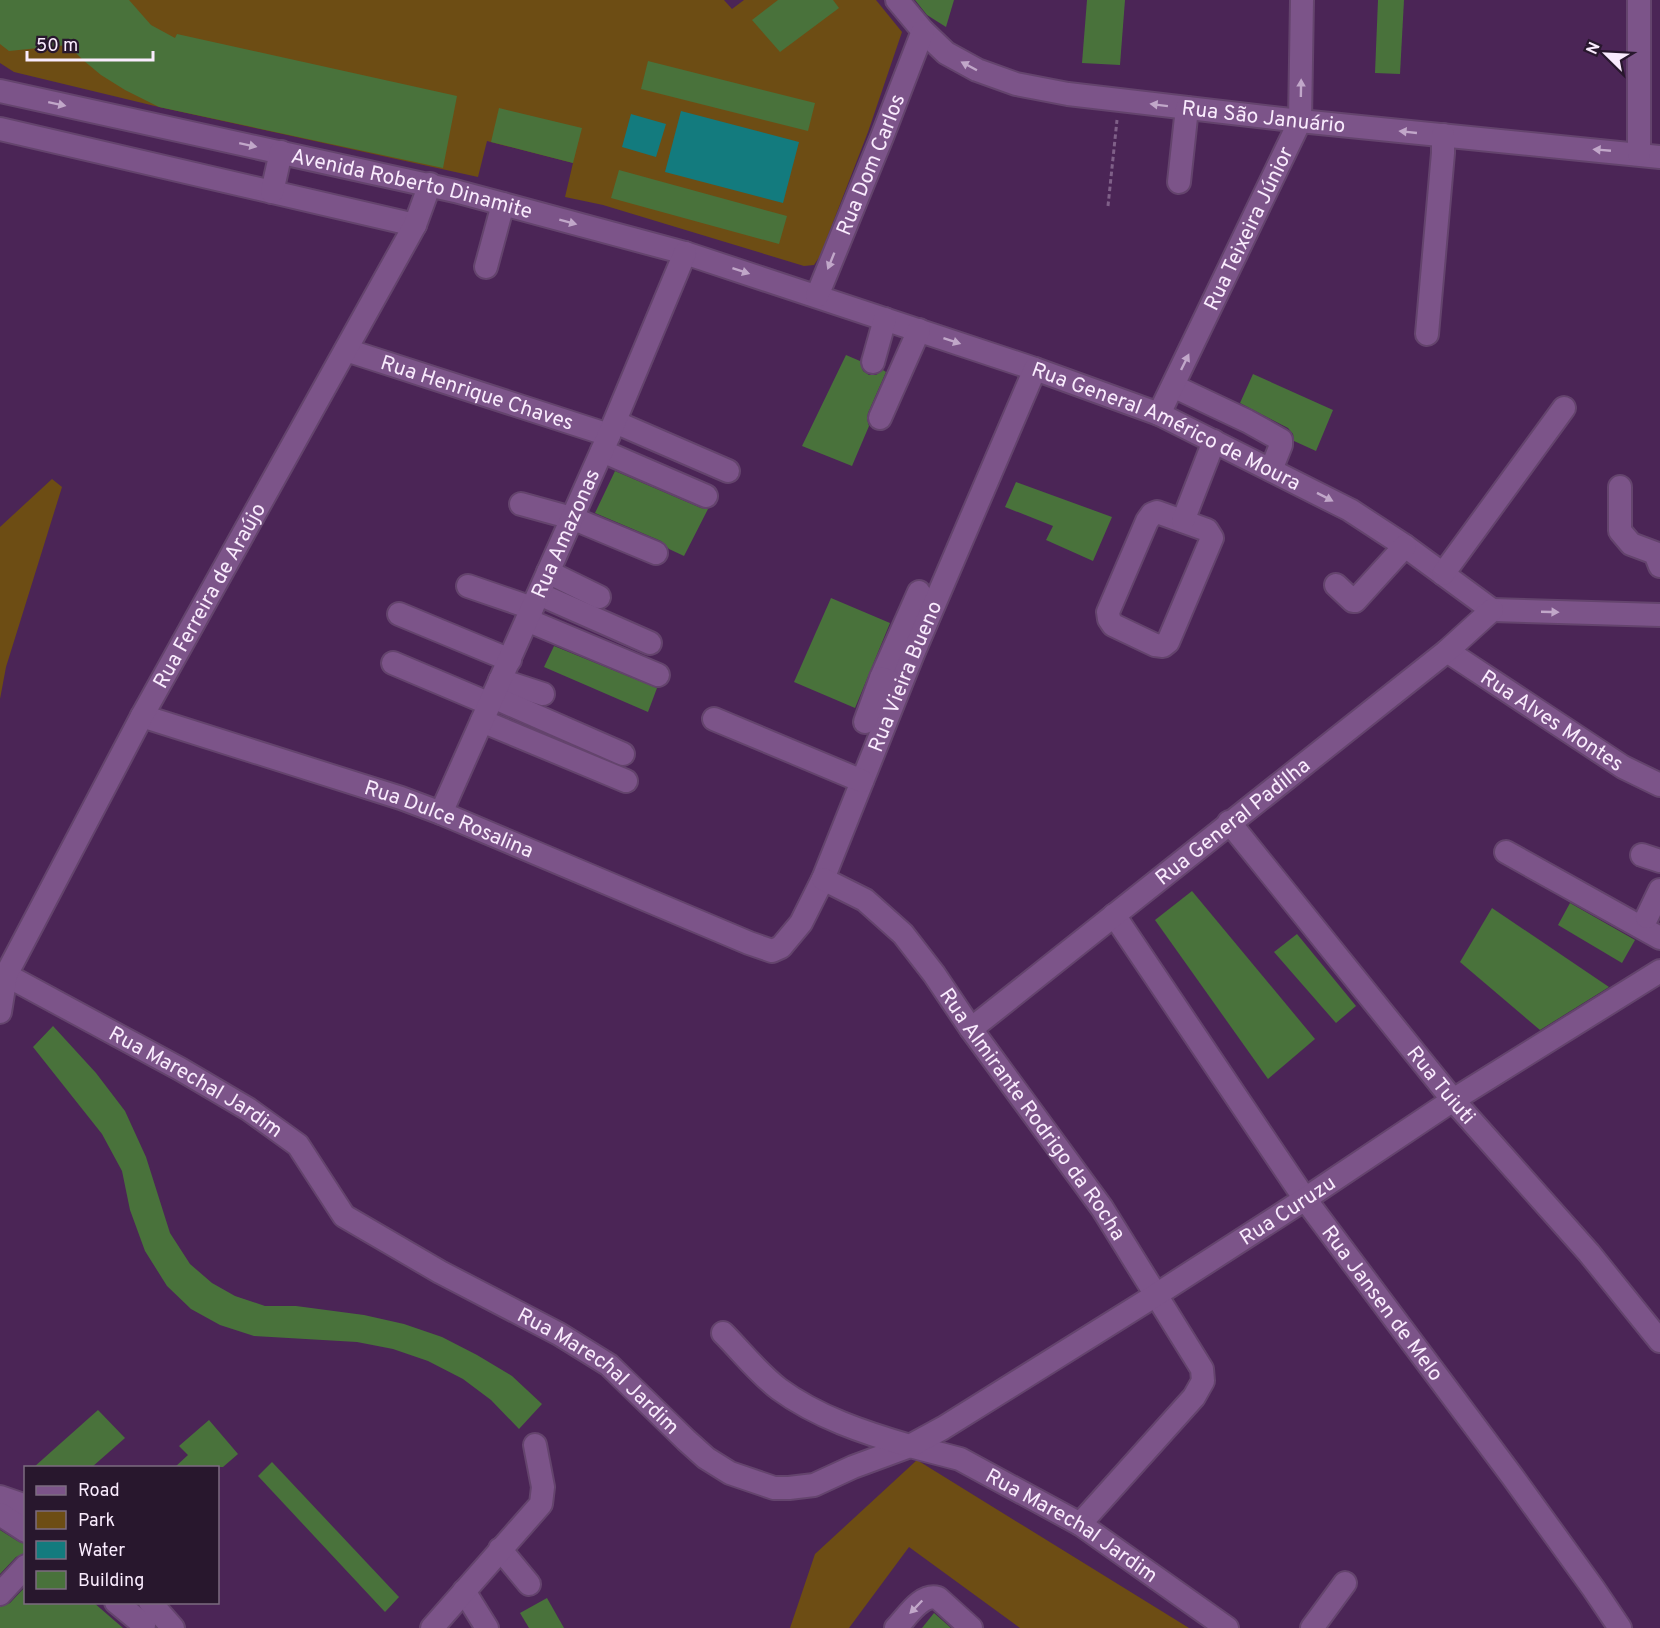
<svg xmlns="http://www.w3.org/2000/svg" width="1660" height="1628" viewBox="0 0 1660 1628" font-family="Overpass,sans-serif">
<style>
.green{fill:#6d4d14}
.water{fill:#137b7e}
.building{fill:#49723b}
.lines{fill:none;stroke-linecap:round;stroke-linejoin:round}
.minor-casing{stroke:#64446d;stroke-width:26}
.path{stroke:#7f6088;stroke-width:3;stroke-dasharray:4.5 3;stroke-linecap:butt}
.minor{stroke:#7c5489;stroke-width:22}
.oneway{fill:#c1a7c9}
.labels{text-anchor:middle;stroke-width:5;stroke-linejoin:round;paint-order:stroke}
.street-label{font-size:21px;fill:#f9ebfd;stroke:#28172d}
</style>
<rect width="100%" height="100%" fill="#4b2556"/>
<g class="green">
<path d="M 0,0 L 724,0 L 732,9 L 744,0 L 876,0 L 902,32 L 868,132 L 820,256 L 814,265 L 804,266 L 603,205 L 565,197 L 573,163 L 487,141 L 478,177 L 159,107 L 14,72 L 0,63 Z"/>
<path d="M 52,479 L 62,487 L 6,667 L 0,699 L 0,527 Z"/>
<path d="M 917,1460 L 1189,1628 L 1020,1628 L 909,1547 L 849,1628 L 790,1628 L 815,1554 Z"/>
</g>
<g class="water">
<path d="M 681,111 L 799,142 L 783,203 L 665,172 Z"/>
<path d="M 631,114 L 666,124 L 656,157 L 622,147 Z"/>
</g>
<g class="building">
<path d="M 0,0 L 129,0 L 151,25 L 175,38 L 177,34 L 457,96 L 443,168 L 159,107 L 125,90 L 101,75 L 83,60 L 68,45 L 9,51 L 0,44 Z"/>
<path d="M 778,0 L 833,0 L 839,8 L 780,52 L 752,20 Z"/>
<path d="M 915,0 L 954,0 L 946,27 L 927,15 Z"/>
<path d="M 1087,0 L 1125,0 L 1120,65 L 1082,63 Z"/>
<path d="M 1378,0 L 1404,0 L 1400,74 L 1375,73 Z"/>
<path d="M 648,61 L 815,103 L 808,131 L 641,89 Z"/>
<path d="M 499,108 L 582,128 L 573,163 L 491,142 Z"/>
<path d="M 619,170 L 787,216 L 779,244 L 611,198 Z"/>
<path d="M 846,355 L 860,361 L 863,371 L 869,375 L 876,375 L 883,370 L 886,372 L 868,413 L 867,419 L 869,426 L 852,466 L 802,446 Z"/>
<path d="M 1253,374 L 1333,410 L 1316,451 L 1294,441 L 1293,434 L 1288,428 L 1240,403 Z"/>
<path d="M 615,471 L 701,508 L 708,509 L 684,556 L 669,549 L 661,541 L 595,513 Z"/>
<path d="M 1016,482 L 1112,517 L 1093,561 L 1046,540 L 1053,526 L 1005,507 Z"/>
<path d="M 831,598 L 890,623 L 855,708 L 794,682 Z"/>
<path d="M 554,646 L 657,688 L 648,712 L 544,667 Z"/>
<path d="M 1192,891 L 1315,1039 L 1268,1079 L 1155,920 Z"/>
<path d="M 1570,903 L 1635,940 L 1622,963 L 1558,925 Z"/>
<path d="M 1492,908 L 1609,987 L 1540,1030 L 1460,962 Z"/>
<path d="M 1297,934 L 1356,1006 L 1336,1023 L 1274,952 Z"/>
<path d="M 53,1026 L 96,1073 L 125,1111 L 146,1157 L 170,1233 L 190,1264 L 212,1283 L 235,1296 L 265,1306 L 296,1306 L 364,1315 L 404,1324 L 442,1337 L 477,1355 L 512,1376 L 542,1404 L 519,1429 L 491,1400 L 463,1379 L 428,1361 L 393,1349 L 357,1342 L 254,1336 L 220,1325 L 191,1309 L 167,1286 L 145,1251 L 130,1210 L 122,1171 L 102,1134 L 33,1047 Z"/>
<path d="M 98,1410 L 125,1438 L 92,1467 L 34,1467 Z"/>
<path d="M 209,1420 L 238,1454 L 223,1467 L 175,1467 L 188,1455 L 179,1446 Z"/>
<path d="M 272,1462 L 399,1597 L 385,1612 L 258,1476 Z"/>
<path d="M 0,1530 L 19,1542 L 26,1544 L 26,1553 L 16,1557 L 0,1574 Z"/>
<path d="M 26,1586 L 26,1602 L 93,1602 L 123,1628 L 0,1628 L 0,1607 L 10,1603 Z"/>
<path d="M 547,1598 L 564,1628 L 529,1628 L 520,1613 Z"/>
<path d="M 934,1613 L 951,1628 L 922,1628 Z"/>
</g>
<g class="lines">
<defs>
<g id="minor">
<path id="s1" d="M 897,0 L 923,31 L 946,53 L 977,70 L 1016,84 L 1068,94 L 1300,121 L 1660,157"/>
<path d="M 1639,0 L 1639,154"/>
<path id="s2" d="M 0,91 L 455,191 L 685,253 L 1035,369 L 1159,414 L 1350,510 L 1405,546 L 1492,610"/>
<path d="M 0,129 L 415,225"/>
<path d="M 1179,182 L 1187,108"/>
<path d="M 272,192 L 281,152"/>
<path d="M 486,267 L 503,204"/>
<path id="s3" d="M 817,296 L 882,137 L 923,31"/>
<path d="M 1427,334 L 1443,153 L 1443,135"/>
<path id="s4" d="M 346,350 L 609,435"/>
<path d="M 873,362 L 885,319"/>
<path d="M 1173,386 L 1247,421 L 1281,440 L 1281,445 L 1271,470"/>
<path id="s5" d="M 1159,414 L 1300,121 L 1302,0"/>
<path d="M 880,418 L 919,330"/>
<path d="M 615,422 L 728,471"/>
<path d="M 602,451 L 706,496"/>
<path d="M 1620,487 L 1620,531 L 1631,544 L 1655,553 L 1660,566"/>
<path d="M 521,504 L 572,518 L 656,553"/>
<path d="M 1157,512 L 1207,530 L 1212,538 L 1168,642 L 1163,646 L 1155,645 L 1113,625 L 1109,619 L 1108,612 L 1147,521 L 1152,514 Z"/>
<path d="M 1183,521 L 1214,441"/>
<path d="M 548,572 L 599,597"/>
<path d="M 1443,574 L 1564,408"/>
<path d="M 1336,585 L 1353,601 L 1355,601 L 1405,546"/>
<path d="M 468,586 L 532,608"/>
<path d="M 539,594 L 650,643"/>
<path d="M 1492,610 L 1660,615"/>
<path d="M 399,614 L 510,660"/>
<path d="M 527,620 L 658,675"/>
<path id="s6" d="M 1447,651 L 1623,767 L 1660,785"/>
<path d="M 393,663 L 490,704"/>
<path d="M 881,678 L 919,592"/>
<path d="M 500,680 L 543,694"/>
<path d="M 493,697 L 623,754"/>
<path id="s7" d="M 142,716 L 401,798 L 441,813 L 749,943 L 772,951 L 781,947 L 801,923 L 823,879 L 913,654 L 1035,369"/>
<path d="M 714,719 L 862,781"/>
<path d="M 482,721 L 626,781"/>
<path d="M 865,722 L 881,678 L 893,683"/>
<path id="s8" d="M 441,813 L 609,435 L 685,253"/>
<path id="s9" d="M 1229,822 L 1453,1100 L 1589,1253 L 1660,1341"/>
<path d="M 1506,852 L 1660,938"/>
<path d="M 1642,855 L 1660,861"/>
<path id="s10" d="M 823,879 L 865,900 L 903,934 L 934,974 L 971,1029 L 1102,1208 L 1202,1369 L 1203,1381 L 1194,1397 L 1080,1524"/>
<path id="s11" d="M 1114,915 L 1305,1199 L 1512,1476 L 1593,1588 L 1620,1628"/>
<path d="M 1647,917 L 1660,890"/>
<path id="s12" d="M 0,974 L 6,975 L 180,1069 L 248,1109 L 298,1145 L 344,1216 L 440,1272 L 559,1334 L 609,1365 L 686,1440 L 706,1458 L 730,1473 L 774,1488 L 789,1488 L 814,1485 L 853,1467 L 910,1446 L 960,1459 L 1080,1524 L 1227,1628"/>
<path id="s13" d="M 0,1012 L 6,975 L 142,716 L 415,225 L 430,184"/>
<path id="s14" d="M 971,1029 L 1447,651 L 1492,610"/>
<path id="s15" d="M 723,1333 C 741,1351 758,1373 779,1389 C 817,1417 865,1433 910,1446 L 943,1428 L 1156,1295 L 1305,1199 L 1453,1100 L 1660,971"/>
<path d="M 0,1497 L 26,1506"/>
<path d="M 0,1514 L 26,1531"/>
<path d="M 500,1549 L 529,1584"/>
<path d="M 464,1591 L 487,1628"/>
<path d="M 0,1594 L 26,1566"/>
<path d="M 116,1602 L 144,1625"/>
<path d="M 150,1602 L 173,1628"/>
<path d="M 432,1628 L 541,1504 L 543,1487 L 535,1445"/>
<path d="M 896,1628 C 907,1617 921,1593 938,1598 L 971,1628"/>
<path d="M 1312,1628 L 1345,1583"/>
</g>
</defs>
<use href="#minor" class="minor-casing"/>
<path class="path" d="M 1108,206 L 1117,120"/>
<use href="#minor" class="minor"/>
</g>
<defs><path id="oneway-solid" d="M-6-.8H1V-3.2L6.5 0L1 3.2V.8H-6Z" transform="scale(1.5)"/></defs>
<g class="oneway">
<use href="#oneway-solid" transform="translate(969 66) rotate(-152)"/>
<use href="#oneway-solid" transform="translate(1301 88) rotate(-89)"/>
<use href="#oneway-solid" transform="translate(57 104) rotate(12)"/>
<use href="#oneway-solid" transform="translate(1159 105) rotate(-173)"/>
<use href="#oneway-solid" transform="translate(1408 132) rotate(-174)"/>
<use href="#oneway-solid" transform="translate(248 145) rotate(12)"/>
<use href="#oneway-solid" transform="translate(1602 150) rotate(-175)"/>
<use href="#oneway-solid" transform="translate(568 222) rotate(15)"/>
<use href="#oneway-solid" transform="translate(831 261) rotate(112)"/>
<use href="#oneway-solid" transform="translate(741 271) rotate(18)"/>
<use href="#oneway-solid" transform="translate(952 341) rotate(18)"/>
<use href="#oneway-solid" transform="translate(1185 362) rotate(-64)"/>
<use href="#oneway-solid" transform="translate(1325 497) rotate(27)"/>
<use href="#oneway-solid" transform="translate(1550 612) rotate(2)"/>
<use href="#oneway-solid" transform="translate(916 1607) rotate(134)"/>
</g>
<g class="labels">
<g class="street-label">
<text dy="7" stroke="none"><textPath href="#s1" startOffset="399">Rua São Januário</textPath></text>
<text dy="7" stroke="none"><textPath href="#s3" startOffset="142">Rua Dom Carlos</textPath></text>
<text dy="7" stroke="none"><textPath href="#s2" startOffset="422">Avenida Roberto Dinamite</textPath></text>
<text dy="7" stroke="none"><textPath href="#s5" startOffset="206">Rua Teixeira Júnior</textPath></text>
<text dy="7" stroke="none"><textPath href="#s4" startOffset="138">Rua Henrique Chaves</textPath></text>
<text dy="7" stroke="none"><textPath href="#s2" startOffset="1216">Rua General Américo de Moura</textPath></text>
<text dy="7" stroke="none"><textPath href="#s8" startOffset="306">Rua Amazonas</textPath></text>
<text dy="7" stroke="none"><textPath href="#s13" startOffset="468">Rua Ferreira de Araújo</textPath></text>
<text dy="7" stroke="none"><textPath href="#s7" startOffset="982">Rua Vieira Bueno</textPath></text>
<text dy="7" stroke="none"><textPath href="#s6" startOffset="126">Rua Alves Montes</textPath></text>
<text dy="7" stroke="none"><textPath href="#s7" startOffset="324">Rua Dulce Rosalina</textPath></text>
<text dy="7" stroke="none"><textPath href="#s14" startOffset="334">Rua General Padilha</textPath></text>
<text dy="7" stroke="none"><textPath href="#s12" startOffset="224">Rua Marechal Jardim</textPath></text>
<text dy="7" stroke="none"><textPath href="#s9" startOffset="338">Rua Tuiuti</textPath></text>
<text dy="7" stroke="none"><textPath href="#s10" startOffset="320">Rua Almirante Rodrigo da Rocha</textPath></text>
<text dy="7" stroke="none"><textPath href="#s15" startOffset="668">Rua Curuzu</textPath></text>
<text dy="7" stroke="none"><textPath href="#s11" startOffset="472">Rua Jansen de Melo</textPath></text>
<text dy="7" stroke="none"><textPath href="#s12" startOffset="728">Rua Marechal Jardim</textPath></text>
<text dy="7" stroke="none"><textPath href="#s12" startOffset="1268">Rua Marechal Jardim</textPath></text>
</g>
</g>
<rect x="24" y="1466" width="195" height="138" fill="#28172d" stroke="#7c6c80" stroke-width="1.5"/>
<rect x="36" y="1486" width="30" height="9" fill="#7c5489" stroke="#7c6c80" stroke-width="1.5"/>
<text x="78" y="1496" font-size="18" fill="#f9ebfd">Road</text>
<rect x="36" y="1511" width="30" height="18" fill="#6d4d14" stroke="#7c6c80" stroke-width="1.5"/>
<text x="78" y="1526" font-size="18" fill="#f9ebfd">Park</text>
<rect x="36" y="1541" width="30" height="18" fill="#137b7e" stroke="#7c6c80" stroke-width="1.5"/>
<text x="78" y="1556" font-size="18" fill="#f9ebfd">Water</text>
<rect x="36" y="1571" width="30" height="18" fill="#49723b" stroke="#7c6c80" stroke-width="1.5"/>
<text x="78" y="1586" font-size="18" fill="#f9ebfd">Building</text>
<g transform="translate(1606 54) rotate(294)" stroke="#28172d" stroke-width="4.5" paint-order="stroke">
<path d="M0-4.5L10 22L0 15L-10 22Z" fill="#f9ebfd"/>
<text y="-9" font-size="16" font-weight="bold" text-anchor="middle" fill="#f9ebfd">N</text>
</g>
<path d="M27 51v9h126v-9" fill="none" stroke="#f9ebfd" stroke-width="3"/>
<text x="36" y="51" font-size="18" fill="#f9ebfd" stroke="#28172d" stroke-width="4.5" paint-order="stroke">50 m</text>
</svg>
